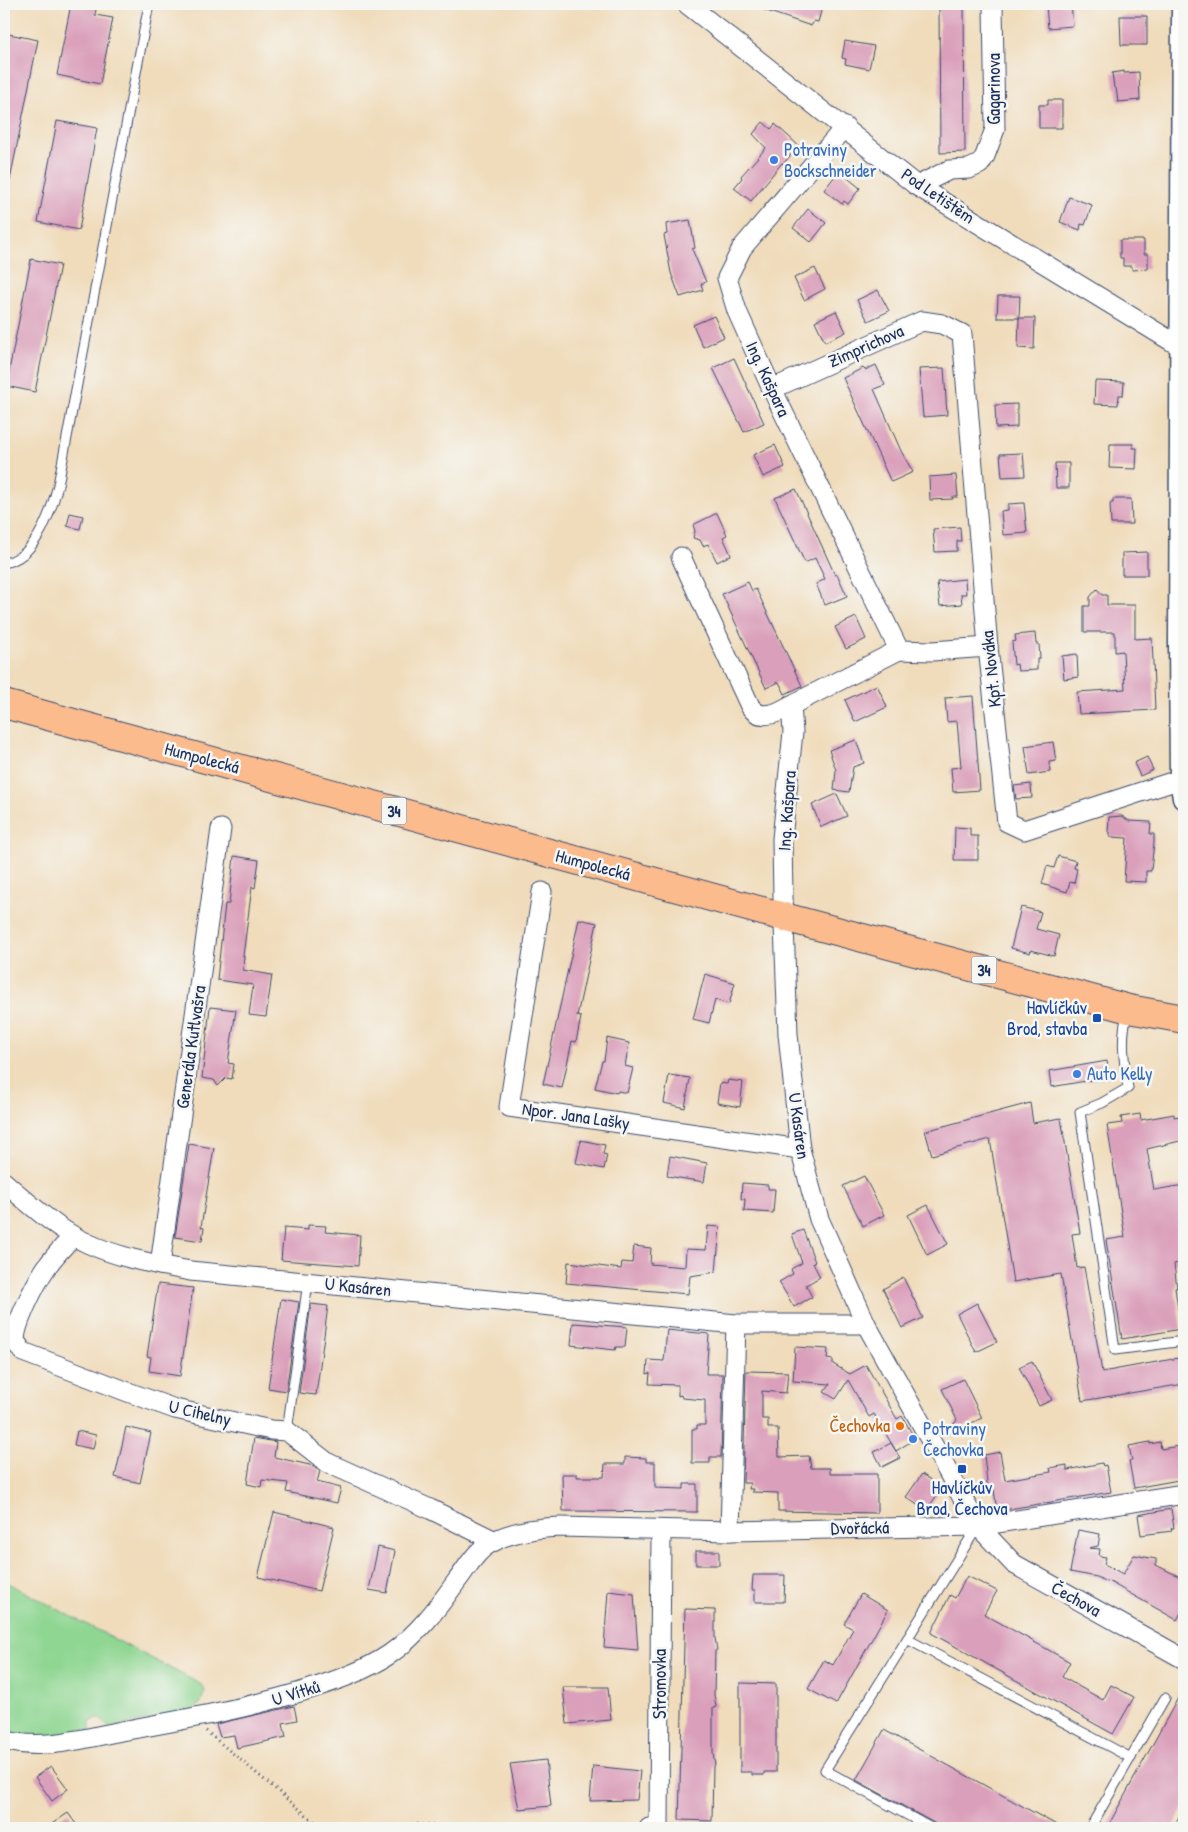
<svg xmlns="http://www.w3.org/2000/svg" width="1188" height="1832" viewBox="0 0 1188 1832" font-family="'Patrick Hand',sans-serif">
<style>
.grass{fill:#8ed691;stroke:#548278}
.building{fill:#da9fba}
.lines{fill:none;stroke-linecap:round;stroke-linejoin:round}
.service-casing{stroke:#3b496c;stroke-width:11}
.minor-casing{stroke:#3b496c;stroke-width:21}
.tertiary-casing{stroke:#3b496c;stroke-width:25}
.primary-casing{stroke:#3b496c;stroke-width:30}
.path{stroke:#3b496c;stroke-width:3;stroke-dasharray:1 4;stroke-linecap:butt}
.service{stroke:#fff;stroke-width:9}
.minor{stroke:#fff;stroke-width:19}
.tertiary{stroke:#fff;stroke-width:22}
.primary{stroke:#fbbb8d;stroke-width:28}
.shop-dot{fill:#3f7fe0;stroke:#f6f6f2;stroke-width:2}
.transit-dot{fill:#1a4fb4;stroke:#f6f6f2;stroke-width:2}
.food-dot{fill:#e8710a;stroke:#f6f6f2;stroke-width:2}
.labels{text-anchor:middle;stroke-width:5;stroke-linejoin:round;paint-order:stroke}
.shield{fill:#f6f6f2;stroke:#5d6b8a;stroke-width:1}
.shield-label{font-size:16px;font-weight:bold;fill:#1b2f5e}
.street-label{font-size:18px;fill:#1b2f5e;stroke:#f6f6f2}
.shop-label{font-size:18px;fill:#366cbe;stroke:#f6f6f2;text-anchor:start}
.transit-label{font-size:18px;fill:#164399;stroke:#f6f6f2;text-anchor:end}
.food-label{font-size:18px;fill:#c56008;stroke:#f6f6f2;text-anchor:end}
</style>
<rect width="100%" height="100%" fill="#f6f6f2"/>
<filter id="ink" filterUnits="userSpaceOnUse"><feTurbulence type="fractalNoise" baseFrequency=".02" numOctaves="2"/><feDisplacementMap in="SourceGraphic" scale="10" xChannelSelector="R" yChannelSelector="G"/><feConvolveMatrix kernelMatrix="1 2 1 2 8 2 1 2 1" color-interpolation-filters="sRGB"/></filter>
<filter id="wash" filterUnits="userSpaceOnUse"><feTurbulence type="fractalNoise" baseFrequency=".0096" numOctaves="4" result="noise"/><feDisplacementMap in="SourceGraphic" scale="20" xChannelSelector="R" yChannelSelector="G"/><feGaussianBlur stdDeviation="1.12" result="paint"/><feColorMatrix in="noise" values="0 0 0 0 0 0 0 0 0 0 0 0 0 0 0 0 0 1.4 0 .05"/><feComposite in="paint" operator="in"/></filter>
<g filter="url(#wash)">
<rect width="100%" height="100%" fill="#f0dcbb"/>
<path class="grass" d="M 4,1581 L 202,1685 L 205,1691 L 200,1704 L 190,1711 L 109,1728 L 99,1717 L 90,1722 L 90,1731 L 50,1738 L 4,1737 Z"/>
<g id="blocks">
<g class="building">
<path d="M 71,4 L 97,4 L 95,15 L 113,18 L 100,84 L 57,75 Z"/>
<path d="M 762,4 L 781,4 L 791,7 L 792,4 L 823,4 L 818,22 L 814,21 L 811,26 L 761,9 Z"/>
<path d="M 939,4 L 964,4 L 965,152 L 940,153 Z"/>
<path d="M 1046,4 L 1071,4 L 1073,26 L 1048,28 Z"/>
<path d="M 1120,16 L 1147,16 L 1147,45 L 1121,45 Z"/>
<path d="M 4,33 L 38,40 L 10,180 L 4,179 L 4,110 L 9,82 L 4,81 Z"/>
<path d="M 845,41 L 874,46 L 869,69 L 845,64 L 846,59 L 842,58 Z"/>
<path d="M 1124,71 L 1124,73 L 1139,72 L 1140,100 L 1118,102 L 1116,88 L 1114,88 L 1112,73 Z"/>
<path d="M 1048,100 L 1062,100 L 1062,128 L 1039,128 L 1039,105 L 1048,105 Z"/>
<path d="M 57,121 L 97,128 L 79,230 L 38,222 Z"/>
<path d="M 763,122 L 771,129 L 775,124 L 799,146 L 783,164 L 782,163 L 751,201 L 734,188 L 742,178 L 741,176 L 766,148 L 753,134 Z"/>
<path d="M 839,171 L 860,188 L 848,204 L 844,201 L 842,204 L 824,190 Z"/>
<path d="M 1069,197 L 1092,205 L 1085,225 L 1081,224 L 1080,230 L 1060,222 Z"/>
<path d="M 808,209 L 826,223 L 811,242 L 793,228 Z"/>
<path d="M 690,220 L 695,248 L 692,249 L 706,282 L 701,284 L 703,290 L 680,297 L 671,273 L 664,235 L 667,234 L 666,224 Z"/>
<path d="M 1120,240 L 1144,240 L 1144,254 L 1148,254 L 1148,269 L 1132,270 L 1132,266 L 1123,266 L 1123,258 L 1120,258 Z"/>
<path d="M 31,259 L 60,265 L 35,392 L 6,386 Z"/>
<path d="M 815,268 L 825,289 L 804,300 L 794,278 Z"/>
<path d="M 878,290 L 889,311 L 868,321 L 857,300 Z"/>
<path d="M 998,296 L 1020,296 L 1019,318 L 997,318 Z"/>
<path d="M 836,311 L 846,332 L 825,342 L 815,321 Z"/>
<path d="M 714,316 L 724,337 L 703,347 L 693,325 Z"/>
<path d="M 1019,318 L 1035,318 L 1034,349 L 1018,348 Z"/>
<path d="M 734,358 L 764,423 L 744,432 L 713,368 Z"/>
<path d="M 876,365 L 885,385 L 874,389 L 901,451 L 913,472 L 891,482 L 843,378 L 863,368 L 865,370 Z"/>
<path d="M 944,368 L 947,415 L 923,417 L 919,369 Z"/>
<path d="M 1095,381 L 1124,382 L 1123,395 L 1119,395 L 1118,405 L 1094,404 Z"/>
<path d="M 1017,404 L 1017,427 L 996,428 L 995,405 Z"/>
<path d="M 1110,444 L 1133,444 L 1133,448 L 1137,448 L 1136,469 L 1109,468 Z"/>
<path d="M 775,445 L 785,467 L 763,477 L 753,455 Z"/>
<path d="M 1023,453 L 1025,476 L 1002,477 L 1000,454 Z"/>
<path d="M 1055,463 L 1069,463 L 1069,488 L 1056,488 Z"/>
<path d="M 956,475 L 958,497 L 952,497 L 953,499 L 930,500 L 929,477 Z"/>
<path d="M 796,489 L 835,575 L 837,574 L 847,596 L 825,605 L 816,584 L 825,579 L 815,558 L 805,563 L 775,498 Z"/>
<path d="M 1113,499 L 1131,499 L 1132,524 L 1111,524 L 1110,503 L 1113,503 Z"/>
<path d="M 1024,503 L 1027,533 L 1003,535 L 1001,511 L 1008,510 L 1008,504 Z"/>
<path d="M 70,513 L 83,516 L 80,529 L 67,526 Z"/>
<path d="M 717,513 L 727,535 L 723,537 L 731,555 L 717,562 L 708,544 L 703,546 L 700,540 L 693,538 L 695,531 L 693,525 Z"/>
<path d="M 960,527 L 961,541 L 957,541 L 957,551 L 935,552 L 933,529 Z"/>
<path d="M 1147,552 L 1147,575 L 1122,575 L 1122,553 Z"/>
<path d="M 965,579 L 966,594 L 961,594 L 962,604 L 940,606 L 937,582 Z"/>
<path d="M 748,582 L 752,591 L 756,589 L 802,686 L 785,694 L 779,682 L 766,688 L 722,594 Z"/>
<path d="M 1097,589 L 1102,595 L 1107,595 L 1107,605 L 1135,605 L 1135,639 L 1152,638 L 1155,710 L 1079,714 L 1077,692 L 1125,689 L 1123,651 L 1115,652 L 1115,632 L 1084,632 L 1084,606 L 1090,606 L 1090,597 Z"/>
<path d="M 856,617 L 866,639 L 846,649 L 835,627 Z"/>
<path d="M 1035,633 L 1036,644 L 1039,644 L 1040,659 L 1037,659 L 1037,670 L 1018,671 L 1017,664 L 1014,665 L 1012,642 L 1016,641 L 1015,635 Z"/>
<path d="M 1077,654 L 1078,677 L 1064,679 L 1062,656 Z"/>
<path d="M 877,685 L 887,707 L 855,722 L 845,700 Z"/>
<path d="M 973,696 L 980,790 L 953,792 L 951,768 L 961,767 L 957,721 L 947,722 L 945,698 Z"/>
<path d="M 856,740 L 864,763 L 853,767 L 849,792 L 834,790 L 836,770 L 829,750 Z"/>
<path d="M 1053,742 L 1056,761 L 1049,762 L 1050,772 L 1029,775 L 1025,746 Z"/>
<path d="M 1147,757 L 1153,770 L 1140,776 L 1134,763 Z"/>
<path d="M 1031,784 L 1032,798 L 1016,799 L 1014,786 Z"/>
<path d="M 837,794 L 847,816 L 821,827 L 812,805 Z"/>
<path d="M 1122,816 L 1129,821 L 1151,822 L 1150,834 L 1154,834 L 1154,842 L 1151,871 L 1146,871 L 1146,882 L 1124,881 L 1127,838 L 1110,837 L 1110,832 L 1108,832 L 1109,817 Z"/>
<path d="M 955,827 L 970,828 L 970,836 L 978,836 L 978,860 L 954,860 Z"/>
<path d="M 234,856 L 259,860 L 255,888 L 252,887 L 243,956 L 244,956 L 243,970 L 272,975 L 266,1017 L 249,1015 L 253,985 L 217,980 L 225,904 L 229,904 Z"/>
<path d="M 1058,856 L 1076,861 L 1074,868 L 1077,869 L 1074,883 L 1070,882 L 1067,892 L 1042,884 L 1047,866 L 1054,868 Z"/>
<path d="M 1021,907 L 1041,912 L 1036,929 L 1059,935 L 1054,956 L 1031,950 L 1030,953 L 1011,948 Z"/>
<path d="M 579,919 L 597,923 L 577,1016 L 581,1017 L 576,1042 L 572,1041 L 562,1088 L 543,1084 Z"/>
<path d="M 705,974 L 735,983 L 729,1004 L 715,1000 L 709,1023 L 693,1019 Z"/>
<path d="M 210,1007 L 236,1010 L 228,1063 L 234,1064 L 232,1079 L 226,1078 L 218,1086 L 214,1080 L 202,1078 Z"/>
<path d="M 607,1038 L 629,1043 L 625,1066 L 633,1068 L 627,1093 L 618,1091 L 617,1093 L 595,1088 L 602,1061 L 604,1061 Z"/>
<path d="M 1107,1061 L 1109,1077 L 1051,1087 L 1049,1071 Z"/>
<path d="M 669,1075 L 690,1078 L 685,1108 L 664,1103 Z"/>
<path d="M 728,1080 L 743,1082 L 740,1107 L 717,1103 L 720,1083 L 727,1084 Z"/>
<path d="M 1030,1103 L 1033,1123 L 1061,1118 L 1080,1233 L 1072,1234 L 1077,1268 L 1084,1267 L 1102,1372 L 1184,1357 L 1184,1384 L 1082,1401 L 1061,1274 L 1013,1282 L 990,1139 L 932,1155 L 925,1131 Z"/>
<path d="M 1140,1114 L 1141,1120 L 1174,1114 L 1174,1117 L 1184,1115 L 1184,1140 L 1147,1149 L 1154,1190 L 1184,1185 L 1184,1262 L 1174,1264 L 1177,1288 L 1175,1288 L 1181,1329 L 1122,1339 L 1106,1240 L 1125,1237 L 1107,1125 L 1122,1123 L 1121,1117 Z"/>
<path d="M 581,1140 L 605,1145 L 603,1154 L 607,1155 L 604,1169 L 576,1163 Z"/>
<path d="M 189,1144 L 214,1148 L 201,1227 L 204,1228 L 202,1241 L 175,1237 Z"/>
<path d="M 670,1156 L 707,1163 L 704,1182 L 667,1176 Z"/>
<path d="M 864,1176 L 884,1215 L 863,1226 L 843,1186 Z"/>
<path d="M 742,1183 L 768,1185 L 768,1189 L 775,1189 L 773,1213 L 744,1211 L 745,1199 L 741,1199 Z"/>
<path d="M 928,1205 L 948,1244 L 927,1255 L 908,1215 Z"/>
<path d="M 308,1225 L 326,1226 L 325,1232 L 360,1235 L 358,1266 L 281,1260 L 284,1228 L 308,1230 Z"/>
<path d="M 708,1226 L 720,1227 L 716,1272 L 690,1276 L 688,1294 L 566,1283 L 568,1262 L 621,1269 L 622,1262 L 632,1263 L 634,1246 L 651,1248 L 650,1264 L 685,1267 L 686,1249 L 706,1250 Z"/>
<path d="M 803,1230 L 815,1262 L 813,1263 L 820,1277 L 806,1285 L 812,1297 L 794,1307 L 779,1282 L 793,1274 L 791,1269 L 802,1263 L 792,1234 Z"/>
<path d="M 903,1277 L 923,1318 L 902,1328 L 883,1289 Z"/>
<path d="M 158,1284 L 193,1288 L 180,1376 L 149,1371 L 151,1357 L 147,1356 Z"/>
<path d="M 281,1299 L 299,1302 L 286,1391 L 268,1388 Z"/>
<path d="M 977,1303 L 997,1342 L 976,1352 L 957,1314 Z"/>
<path d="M 311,1304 L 328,1306 L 316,1395 L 299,1393 Z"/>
<path d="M 573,1323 L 627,1327 L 625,1347 L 616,1347 L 615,1350 L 571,1345 Z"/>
<path d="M 667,1330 L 709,1334 L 706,1374 L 723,1374 L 721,1457 L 710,1457 L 710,1463 L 692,1463 L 692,1429 L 697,1429 L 697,1425 L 705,1425 L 705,1400 L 682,1398 L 681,1395 L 678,1396 L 678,1385 L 649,1384 L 650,1373 L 647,1374 L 648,1360 L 664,1361 Z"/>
<path d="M 795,1347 L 828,1349 L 827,1359 L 833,1360 L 833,1364 L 850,1374 L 866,1365 L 897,1419 L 902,1416 L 915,1439 L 896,1451 L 874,1414 L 869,1417 L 848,1380 L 836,1399 L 824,1392 L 830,1384 L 793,1381 Z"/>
<path d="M 1032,1361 L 1052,1400 L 1039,1406 L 1019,1367 Z"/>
<path d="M 746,1371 L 788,1372 L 786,1393 L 762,1391 L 762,1419 L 768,1419 L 768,1428 L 778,1428 L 779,1457 L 809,1456 L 811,1468 L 830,1468 L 830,1474 L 877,1474 L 877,1513 L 778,1511 L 778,1493 L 752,1492 L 753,1489 L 749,1489 L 750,1483 L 743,1483 Z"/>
<path d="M 963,1379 L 982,1418 L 946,1435 L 957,1420 L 942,1389 Z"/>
<path d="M 126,1427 L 151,1433 L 140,1483 L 115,1477 Z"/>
<path d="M 77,1431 L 96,1435 L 93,1449 L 74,1445 Z"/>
<path d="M 254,1438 L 276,1442 L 274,1457 L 314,1466 L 320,1471 L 317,1482 L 341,1488 L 337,1503 L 286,1492 L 288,1483 L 262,1480 L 261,1487 L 247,1484 Z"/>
<path d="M 1150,1442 L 1150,1444 L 1160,1442 L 1161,1449 L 1184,1445 L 1184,1479 L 1134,1488 L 1129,1461 L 1132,1461 L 1129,1446 Z"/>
<path d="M 891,1443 L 900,1458 L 882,1467 L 874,1452 Z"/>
<path d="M 1000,1452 L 1005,1480 L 1051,1472 L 1050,1468 L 1067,1465 L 1067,1470 L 1102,1463 L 1103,1466 L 1106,1465 L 1111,1492 L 997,1511 L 994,1490 L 988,1491 L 984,1455 Z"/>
<path d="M 625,1457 L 646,1458 L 646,1462 L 655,1462 L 655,1488 L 684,1489 L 684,1484 L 697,1484 L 697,1512 L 563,1511 L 562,1474 L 577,1474 L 577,1477 L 604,1477 L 605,1464 L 625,1464 Z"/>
<path d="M 922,1474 L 942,1488 L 926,1511 L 906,1497 Z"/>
<path d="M 1171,1509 L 1174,1528 L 1171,1528 L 1172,1531 L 1141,1535 L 1138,1515 Z"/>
<path d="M 274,1512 L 334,1527 L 319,1591 L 258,1577 Z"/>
<path d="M 1078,1530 L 1100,1534 L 1098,1546 L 1089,1548 L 1100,1549 L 1099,1556 L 1106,1557 L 1104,1564 L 1123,1574 L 1134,1555 L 1156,1559 L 1156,1565 L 1184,1579 L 1184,1607 L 1177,1620 L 1108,1581 L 1107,1582 L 1097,1577 L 1070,1572 Z"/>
<path d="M 378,1547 L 395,1551 L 387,1593 L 369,1590 Z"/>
<rect x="696" y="1551" width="23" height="14"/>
<path d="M 753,1575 L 785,1575 L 784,1602 L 755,1602 L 755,1590 L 752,1590 Z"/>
<path d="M 967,1576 L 997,1591 L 984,1614 L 1070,1662 L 1062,1677 L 1103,1700 L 1111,1685 L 1134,1697 L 1113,1734 L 931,1633 L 950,1595 L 955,1598 Z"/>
<path d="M 608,1591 L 634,1594 L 638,1650 L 604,1647 Z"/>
<path d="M 861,1594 L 888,1610 L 836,1704 L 808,1689 L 824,1660 L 833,1665 L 853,1629 L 844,1624 Z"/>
<path d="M 685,1609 L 715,1610 L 715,1638 L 717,1650 L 715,1651 L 714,1695 L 716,1707 L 713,1708 L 713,1753 L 715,1765 L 713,1766 L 712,1821 L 679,1820 Z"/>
<path d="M 740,1683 L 776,1684 L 776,1772 L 764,1772 L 764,1775 L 752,1775 L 752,1772 L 740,1772 Z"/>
<path d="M 563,1687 L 608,1687 L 611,1720 L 567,1724 Z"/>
<path d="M 1184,1687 L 1184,1807 L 1173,1828 L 1107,1828 Z"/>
<path d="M 294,1706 L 297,1720 L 283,1723 L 286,1737 L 237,1748 L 234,1735 L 220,1737 L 216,1724 Z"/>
<path d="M 884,1730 L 1062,1828 L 943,1828 L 856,1780 Z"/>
<path d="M 546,1760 L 551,1806 L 519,1809 L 510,1764 Z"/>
<path d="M 51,1766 L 68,1789 L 52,1801 L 35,1777 Z"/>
<path d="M 593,1766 L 640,1771 L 637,1800 L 590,1801 Z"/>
<path d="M 68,1813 L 79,1828 L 46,1828 Z"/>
</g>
</g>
</g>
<g filter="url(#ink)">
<use href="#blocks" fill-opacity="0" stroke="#3b496c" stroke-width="1"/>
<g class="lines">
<defs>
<g id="service">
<path d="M 4,563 C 36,558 51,512 58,485 L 149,4"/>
<path d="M 1128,1011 C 1120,1036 1124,1062 1128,1088 L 1102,1103 L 1080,1112 L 1115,1350 L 1184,1341"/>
<path d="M 287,1431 L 308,1282"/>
<path d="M 907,1639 L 1131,1758"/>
<path d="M 931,1828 L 825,1770 L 978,1526"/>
<path d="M 1090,1828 L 1165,1698"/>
</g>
<g id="minor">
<path d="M 687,4 L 917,186 L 1181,347"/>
<path d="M 845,127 L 742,248 L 727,278 L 737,311 L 772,389 L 899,650"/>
<path d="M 917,186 L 949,170 L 969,169 L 980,164 L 985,156 L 995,129 L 993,4"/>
<path d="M 772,389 L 922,321 L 942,324 L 962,334 L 988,647 L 1007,822 L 1024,830 L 1181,779"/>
<path d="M 681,557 L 750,706 C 757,717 767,716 778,712 L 899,650 L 932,651 L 988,647"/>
<path d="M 791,705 L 793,732 L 782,839 L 783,897 L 788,1034 L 800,1149 L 819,1219 L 866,1324 L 978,1526 L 1014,1564 L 1184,1659"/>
<path d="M 542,892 L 509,1107 L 800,1149"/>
<path d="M 4,1182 C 28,1203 58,1230 87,1243 C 119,1258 155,1264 190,1271 L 736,1324 L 866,1324"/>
<path d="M 74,1236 C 50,1259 40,1274 26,1305 C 21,1317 15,1328 15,1341 L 23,1352 L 128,1392 L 175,1409 L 271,1430 L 287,1431 L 328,1463 L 430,1509 L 495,1541"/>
<path d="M 160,1265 L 221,829"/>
<path d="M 730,1531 L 736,1324"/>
<path d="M 4,1740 C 43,1752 88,1737 127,1730 C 188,1719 248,1708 307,1690 C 335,1681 365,1671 390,1654 C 417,1635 437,1609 456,1582 C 464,1572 470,1561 479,1552 C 497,1533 535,1528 560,1527 L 730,1531 L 978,1526 L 1184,1494"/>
<path d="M 649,1828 L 659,1828 L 661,1530"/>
</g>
<path id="tertiary" d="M 1183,4 L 1180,641 L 1181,779 L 1184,798"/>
<path id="primary" d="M 4,704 L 784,917 L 1129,1009 L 1184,1019"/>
</defs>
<use href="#service" class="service-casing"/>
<use href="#minor" class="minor-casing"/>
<use href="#tertiary" class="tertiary-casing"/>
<use href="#primary" class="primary-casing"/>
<g class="path">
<path d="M 206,1731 L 322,1828"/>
<path d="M 409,1828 L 412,1824 L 466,1828"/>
</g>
<use href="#service" class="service"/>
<use href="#minor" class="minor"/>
<use href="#tertiary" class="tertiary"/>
<use href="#primary" class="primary"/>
</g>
</g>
<g class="shop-dot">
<circle cx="774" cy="160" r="5"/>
<circle cx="1077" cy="1074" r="5"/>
<circle cx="913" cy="1439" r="5"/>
</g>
<g class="transit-dot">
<rect x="1092" y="1013" width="10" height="10" rx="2.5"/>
<rect x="957" y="1464" width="10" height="10" rx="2.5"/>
</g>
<circle class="food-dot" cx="900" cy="1426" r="5"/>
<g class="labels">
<g class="shield">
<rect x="381.5" y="797.5" width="25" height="27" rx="4"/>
<rect x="971.5" y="956.5" width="25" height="27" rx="4"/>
</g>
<g class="shield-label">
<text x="394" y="817">34</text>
<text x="984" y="976">34</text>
</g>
<g class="street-label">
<text transform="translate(994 89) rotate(-90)" y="6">Gagarinova</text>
<text transform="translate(938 196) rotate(34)" y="6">Pod Letištěm</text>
<text transform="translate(866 346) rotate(-24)" y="6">Zimprichova</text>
<text transform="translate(768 379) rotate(65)" y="6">Ing. Kašpara</text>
<text transform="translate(991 669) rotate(-96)" y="6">Kpt. Nováka</text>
<text transform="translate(202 758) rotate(15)" y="6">Humpolecká</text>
<text transform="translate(787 811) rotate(-86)" y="6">Ing. Kašpara</text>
<text transform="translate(593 865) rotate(15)" y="6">Humpolecká</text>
<text transform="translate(191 1047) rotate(-82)" y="6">Generála Kutlvašra</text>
<text transform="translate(576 1116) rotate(8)" y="6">Npor. Jana Lašky</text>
<text transform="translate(799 1126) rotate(82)" y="6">U Kasáren</text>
<text transform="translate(358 1287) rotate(6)" y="6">U Kasáren</text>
<text transform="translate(200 1413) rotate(13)" y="6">U Cihelny</text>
<text transform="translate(860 1528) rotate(-1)" y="6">Dvořácká</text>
<text transform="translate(1076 1599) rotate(29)" y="6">Čechova</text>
<text transform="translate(660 1684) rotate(-90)" y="6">Stromovka</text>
<text transform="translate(296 1693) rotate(-17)" y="6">U Vítků</text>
</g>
<g class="shop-label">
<text x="784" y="156">Potraviny<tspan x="784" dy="21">Bockschneider</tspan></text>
<text x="1087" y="1080">Auto Kelly</text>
<text x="923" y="1435">Potraviny<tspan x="923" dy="21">Čechovka</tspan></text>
</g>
<g class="transit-label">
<text x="1087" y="1014">Havlíčkův<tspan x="1087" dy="21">Brod, stavba</tspan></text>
<text x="962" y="1494" text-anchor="middle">Havlíčkův<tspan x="962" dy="21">Brod, Čechova</tspan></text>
</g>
<g class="food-label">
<text x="890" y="1432">Čechovka</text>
</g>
</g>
<rect width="1188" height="1832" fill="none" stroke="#f6f6f2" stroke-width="20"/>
</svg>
